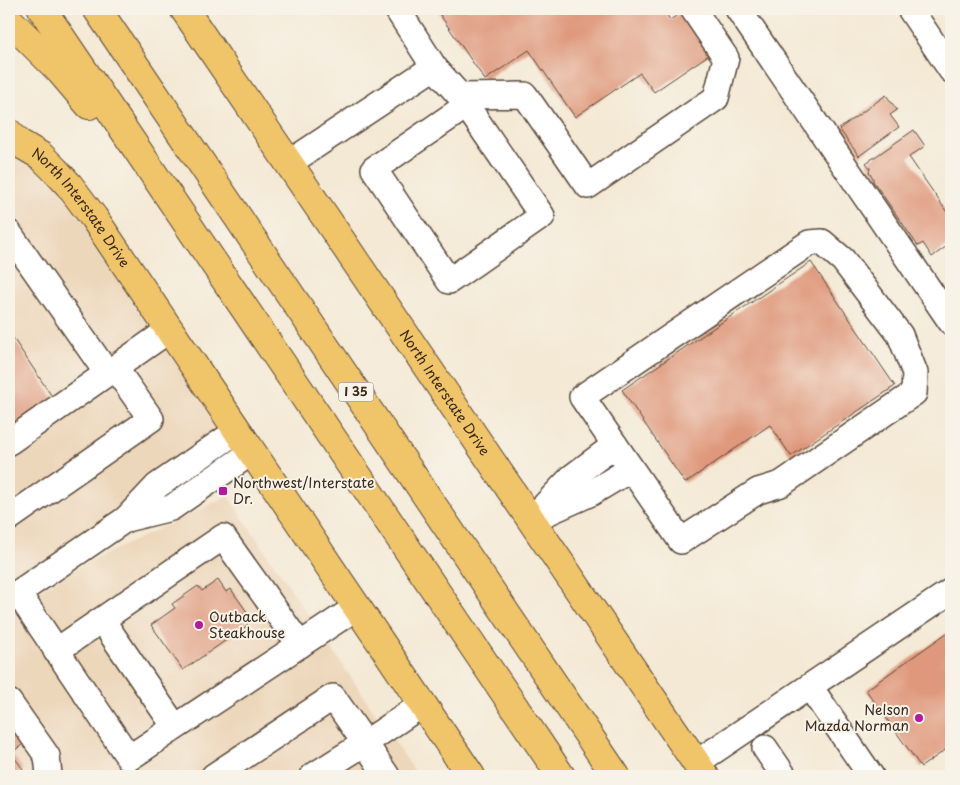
<svg xmlns="http://www.w3.org/2000/svg" width="960" height="785" viewBox="0 0 960 785" font-family="'Playpen Sans',sans-serif">
<style>
.built{fill:#edd7bb}
.building{fill:#df987b}
.lines{fill:none;stroke-linecap:round;stroke-linejoin:round}
.minor-casing{stroke:#574739;stroke-width:28}
.major-casing{stroke:#574739;stroke-width:30}
.highway-casing{stroke:#574739;stroke-width:30}
.minor{stroke:#fff;stroke-width:25}
.major{stroke:#f0c469;stroke-width:28}
.highway{stroke:#f0c469;stroke-width:28}
.poi-dot{fill:#b5179e;stroke:#f7f3e8;stroke-width:2}
.labels{text-anchor:middle;stroke-width:4;stroke-linejoin:round;paint-order:stroke}
.shield{fill:#f7f3e8;stroke:#73665b;stroke-width:1}
.shield-label{font-size:12px;font-weight:bold;fill:#3b2a1e}
.street-label{font-size:14px;fill:#3b2a1e;stroke:#f7f3e8}
.poi-label{font-size:14px;fill:#3b2a1e;stroke:#f7f3e8;text-anchor:start}
</style>
<rect width="100%" height="100%" fill="#f7f3e8"/>
<filter id="ink" filterUnits="userSpaceOnUse"><feTurbulence type="fractalNoise" baseFrequency=".02" numOctaves="2"/><feDisplacementMap in="SourceGraphic" scale="10" xChannelSelector="R" yChannelSelector="G"/><feConvolveMatrix kernelMatrix="1 2 1 2 8 2 1 2 1" color-interpolation-filters="sRGB"/></filter>
<filter id="wash" filterUnits="userSpaceOnUse"><feTurbulence type="fractalNoise" baseFrequency=".0096" numOctaves="4" result="noise"/><feDisplacementMap in="SourceGraphic" scale="20" xChannelSelector="R" yChannelSelector="G"/><feGaussianBlur stdDeviation="1.12" result="paint"/><feColorMatrix in="noise" values="0 0 0 0 0 0 0 0 0 0 0 0 0 0 0 0 0 1.4 0 .05"/><feComposite in="paint" operator="in"/></filter>
<g filter="url(#wash)">
<rect width="100%" height="100%" fill="#f4e9d5"/>
<g class="built">
<path d="M 9,144 L 47,168 L 228,426 L 120,509 L 9,590 Z"/>
<path d="M 228,496 L 418,776 L 9,776 L 9,611 L 66,573 Z"/>
</g>
<g id="blocks">
<g class="building">
<path d="M 436,9 L 663,9 L 670,20 L 682,12 L 710,54 L 654,92 L 640,73 L 575,117 L 529,50 L 485,80 Z"/>
<path d="M 886,95 L 897,110 L 890,115 L 899,127 L 859,156 L 839,129 Z"/>
<path d="M 914,130 L 925,146 L 909,157 L 951,218 L 951,243 L 932,257 L 923,243 L 918,246 L 873,181 L 873,178 L 869,172 L 870,168 L 866,163 Z"/>
<path d="M 811,262 L 895,386 L 791,456 L 770,425 L 685,483 L 622,390 Z"/>
<path d="M 9,332 L 59,407 L 9,436 Z"/>
<path d="M 218,580 L 226,592 L 231,589 L 247,612 L 241,616 L 248,625 L 183,670 L 151,625 L 175,608 L 172,604 L 198,586 L 202,591 Z"/>
<path d="M 951,630 L 951,746 L 921,767 L 866,690 Z"/>
<path d="M 12,721 L 26,742 L 11,753 L 23,769 L 13,776 L 9,776 L 9,724 Z"/>
</g>
</g>
</g>
<g filter="url(#ink)">
<use href="#blocks" fill-opacity="0" stroke="#574739" stroke-width="1"/>
<g class="lines">
<defs>
<g id="minor">
<path d="M 738,9 L 951,322"/>
<path d="M 910,9 L 951,70"/>
<path d="M 434,67 L 460,96 L 525,95 L 588,186 L 716,98 L 726,58 L 693,9"/>
<path d="M 460,96 L 542,216 L 449,281 L 374,169 L 466,106"/>
<path d="M 289,163 L 434,67 L 397,9"/>
<path d="M 9,233 L 107,373"/>
<path d="M 822,242 L 843,260 L 900,335 L 915,373 L 914,393 L 781,484 L 758,491 L 681,541 L 582,397 L 809,243 Z"/>
<path d="M 9,442 L 169,330"/>
<path d="M 615,445 L 572,477 L 531,520 L 591,493 L 631,469"/>
<path d="M 9,518 L 151,419 L 115,368"/>
<path d="M 126,519 L 171,508 L 252,452"/>
<path d="M 18,593 L 129,758 L 357,607"/>
<path d="M 9,599 L 126,519 L 157,486 L 237,431"/>
<path d="M 102,620 L 175,727"/>
<path d="M 56,651 L 223,537 L 300,645"/>
<path d="M 810,687 L 871,776"/>
<path d="M 9,702 L 47,756 L 49,775 L 48,776"/>
<path d="M 765,748 L 784,776"/>
<path d="M 696,763 L 951,591"/>
<path d="M 214,776 L 333,697 L 365,743 L 313,776"/>
<path d="M 387,776 L 365,743 L 423,704"/>
</g>
<g id="major">
<path id="s1" d="M 184,9 L 705,776"/>
<path id="s2" d="M 9,133 L 19,143 L 41,156 L 55,170 L 69,185 L 94,218 L 471,776"/>
</g>
<g id="highway">
<path d="M 42,9 L 561,776"/>
<path d="M 97,9 L 616,776"/>
<path d="M 9,20 L 60,71 L 89,105"/>
</g>
</defs>
<use href="#minor" class="minor-casing"/>
<use href="#major" class="major-casing"/>
<use href="#highway" class="highway-casing"/>
<use href="#minor" class="minor"/>
<use href="#major" class="major"/>
<use href="#highway" class="highway"/>
</g>
</g>
<g class="poi-dot">
<rect x="218" y="486" width="10" height="10" rx="2.5"/>
<circle cx="199" cy="625" r="5"/>
<circle cx="919" cy="718" r="5"/>
</g>
<g class="labels">
<rect class="shield" x="338.5" y="382.5" width="35" height="19" rx="4"/>
<g class="shield-label">
<text x="356" y="396">I 35</text>
</g>
<g class="street-label">
<text dy="5" stroke="none"><textPath href="#s2" startOffset="105">North Interstate Drive</textPath></text>
<text dy="5" stroke="none"><textPath href="#s1" startOffset="464">North Interstate Drive</textPath></text>
</g>
<g class="poi-label">
<text x="233" y="488">Northwest/Interstate<tspan x="233" dy="16">Dr.</tspan></text>
<text x="209" y="622">Outback<tspan x="209" dy="16">Steakhouse</tspan></text>
<text x="909" y="715" text-anchor="end">Nelson<tspan x="909" dy="16">Mazda Norman</tspan></text>
</g>
</g>
<rect width="960" height="785" fill="none" stroke="#f7f3e8" stroke-width="30"/>
</svg>
